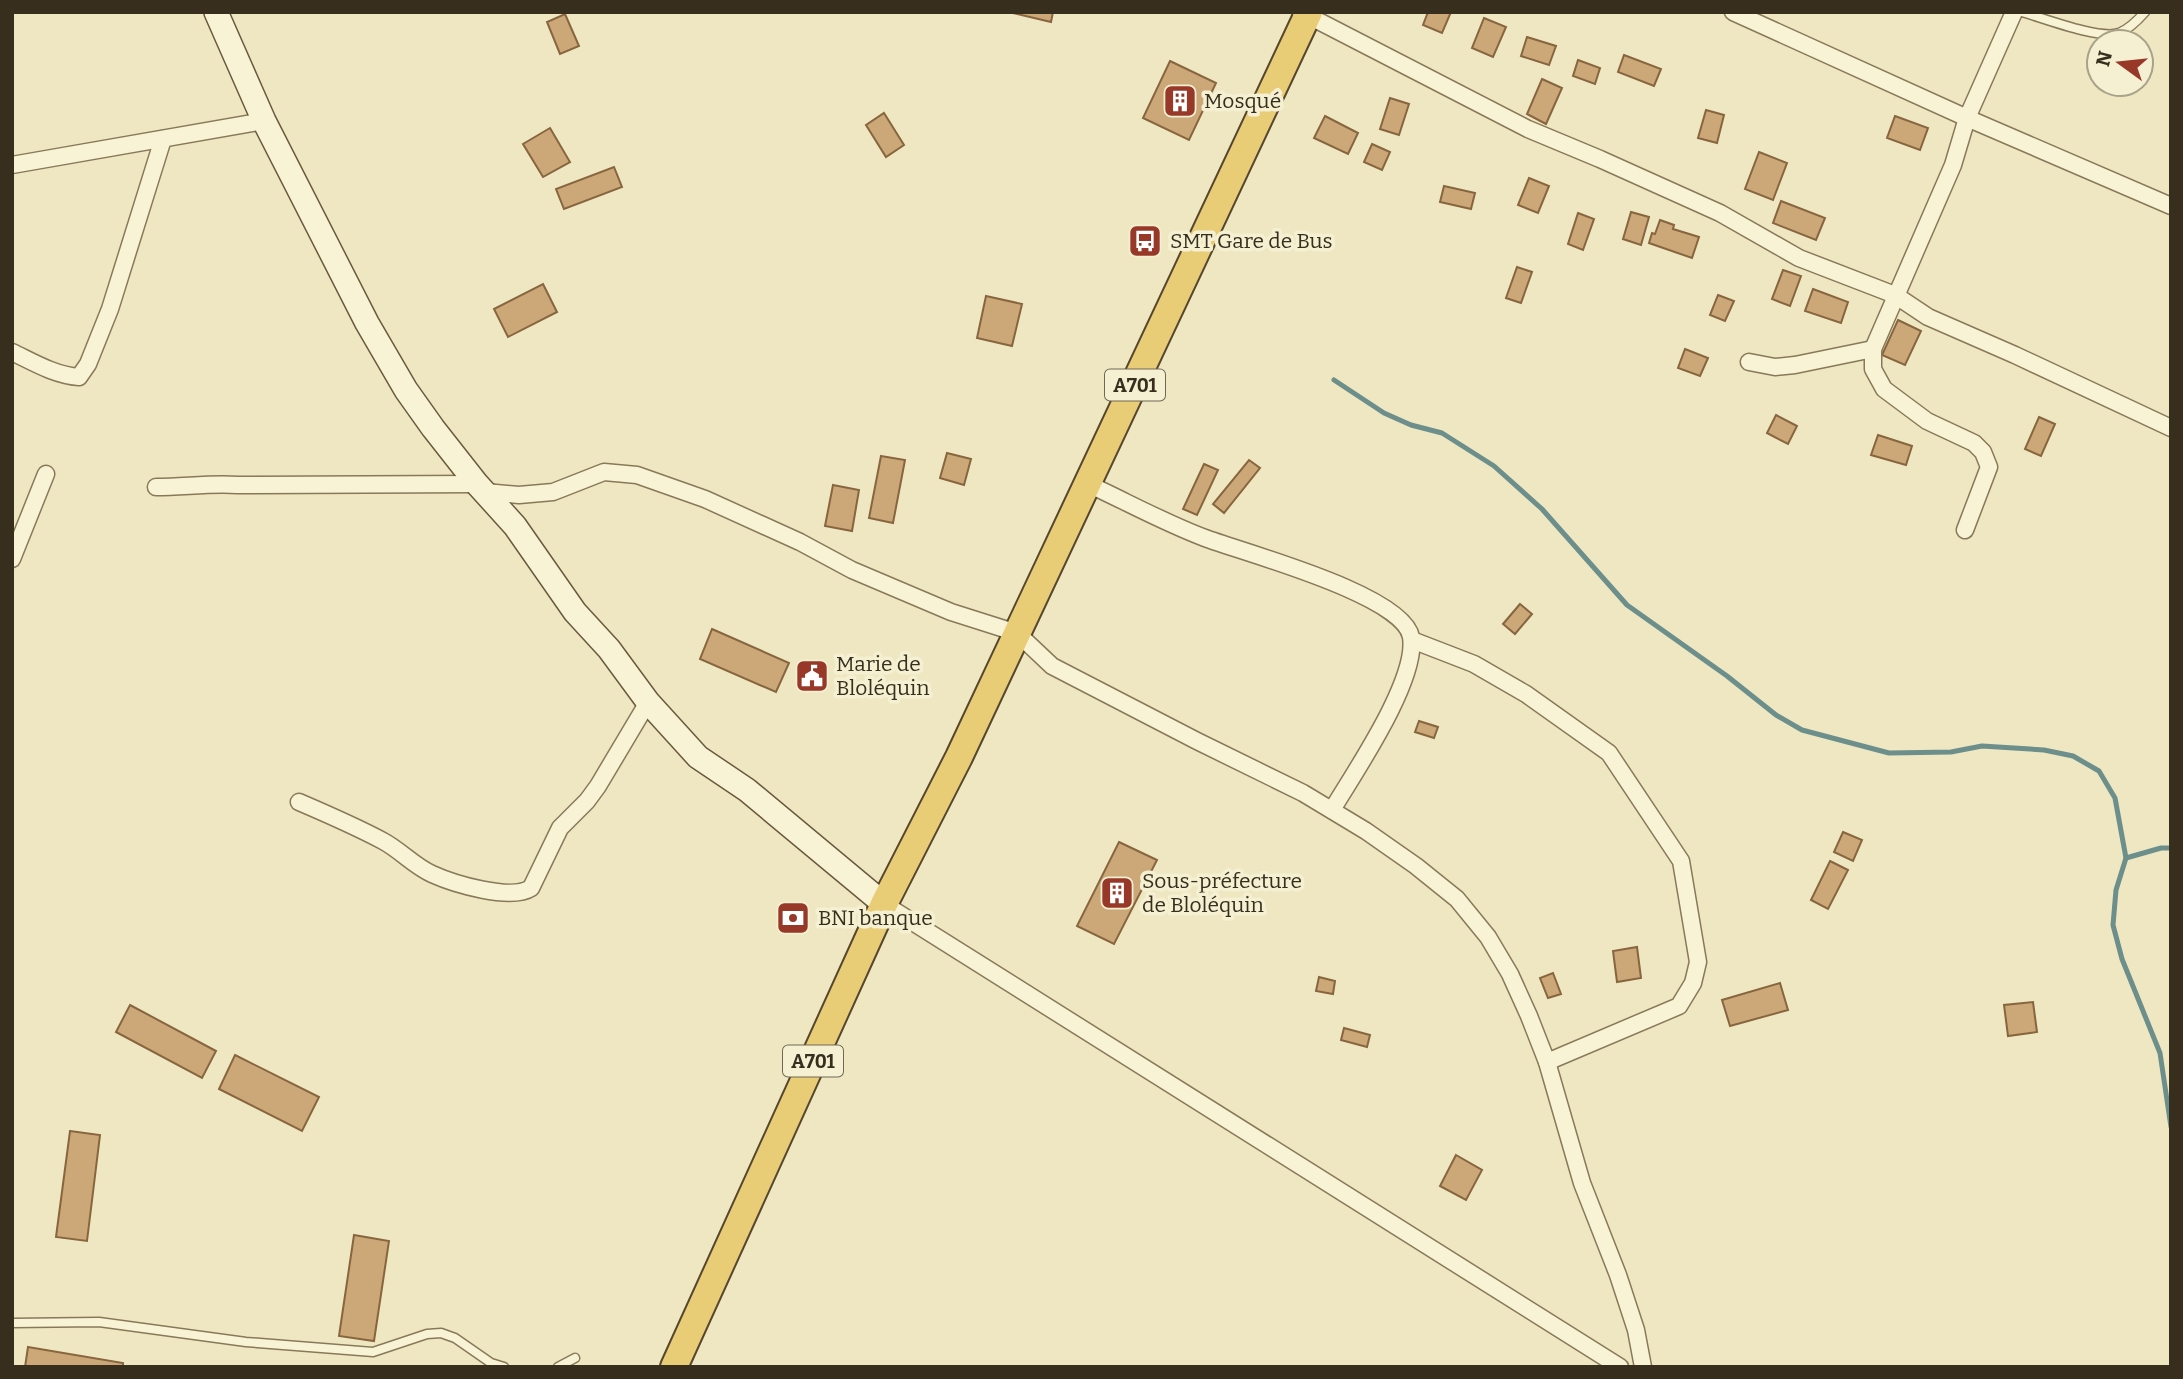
<svg xmlns="http://www.w3.org/2000/svg" width="2183" height="1379" viewBox="0 0 2183 1379" font-family="Bitter,serif">
<style>
.lines{fill:none;stroke-linecap:round;stroke-linejoin:round}
.stream{stroke:#6c8f8b;stroke-width:5}
.building{fill:#cca778;stroke:#87663f;stroke-width:2}
.service-casing{stroke:#887959;stroke-width:11}
.minor-casing{stroke:#887959;stroke-width:19}
.secondary-casing{stroke:#6a5a3d;stroke-width:26}
.trunk-casing{stroke:#56462e;stroke-width:30}
.service{stroke:#f9f3d6;stroke-width:8}
.minor{stroke:#f9f3d6;stroke-width:16}
.secondary{stroke:#f9f3d6;stroke-width:23}
.trunk{stroke:#e8cc76;stroke-width:26}
.labels{text-anchor:middle;stroke-width:7;stroke-linejoin:round;paint-order:stroke}
.shield{fill:#f5f0d2;stroke:#716854;stroke-width:2}
.shield-label{font-size:19px;font-weight:bold;fill:#382e1e}
.poi-label{font-size:21px;fill:#382e1e;stroke:#f5f0d2;text-anchor:start}
</style>
<rect width="100%" height="100%" fill="#eee7c2"/>
<g class="lines">
<g class="stream">
<path d="M 1334,380 L 1384,413 L 1411,425 L 1442,433 L 1494,466 L 1542,509 L 1627,605 L 1727,676 L 1776,715 L 1802,730 L 1889,753 L 1951,752 L 1982,746 L 2044,750 L 2073,756 L 2099,771 L 2115,798 L 2126,858"/>
<path d="M 2171,848 L 2161,848 L 2126,858 L 2116,890 L 2113,925 L 2122,959 L 2160,1053 L 2171,1127"/>
</g>
</g>
<g class="building">
<path d="M 1009,12 L 1053,12 L 1051,22 Z"/>
<path d="M 1428,12 L 1451,12 L 1442,33 L 1423,25 Z"/>
<path d="M 565,14 L 579,46 L 560,54 L 547,22 Z"/>
<path d="M 1484,18 L 1506,27 L 1493,57 L 1472,48 Z"/>
<path d="M 1527,37 L 1556,46 L 1549,65 L 1521,56 Z"/>
<path d="M 1624,55 L 1661,69 L 1654,86 L 1618,72 Z"/>
<path d="M 1578,60 L 1600,68 L 1595,84 L 1573,76 Z"/>
<path d="M 1170,61 L 1216,83 L 1189,140 L 1143,118 Z"/>
<path d="M 1542,79 L 1562,88 L 1546,124 L 1527,114 Z"/>
<path d="M 1390,98 L 1409,104 L 1399,135 L 1380,129 Z"/>
<path d="M 1706,110 L 1724,115 L 1717,143 L 1698,138 Z"/>
<path d="M 884,113 L 904,145 L 886,157 L 866,125 Z"/>
<path d="M 1325,116 L 1358,133 L 1348,154 L 1314,138 Z"/>
<path d="M 1895,116 L 1928,128 L 1920,150 L 1887,138 Z"/>
<path d="M 550,128 L 570,162 L 543,177 L 523,144 Z"/>
<path d="M 1372,144 L 1390,152 L 1382,170 L 1364,162 Z"/>
<path d="M 1759,152 L 1787,163 L 1773,200 L 1745,189 Z"/>
<path d="M 614,167 L 622,187 L 564,209 L 556,189 Z"/>
<path d="M 1529,178 L 1549,186 L 1538,213 L 1518,205 Z"/>
<path d="M 1444,186 L 1475,193 L 1471,209 L 1440,202 Z"/>
<path d="M 1781,201 L 1825,218 L 1816,240 L 1773,223 Z"/>
<path d="M 1631,212 L 1649,217 L 1641,245 L 1623,239 Z"/>
<path d="M 1578,213 L 1594,219 L 1583,250 L 1568,244 Z"/>
<path d="M 1660,220 L 1674,225 L 1673,229 L 1699,237 L 1692,258 L 1649,243 L 1652,233 L 1655,234 Z"/>
<path d="M 1517,267 L 1532,272 L 1521,303 L 1506,298 Z"/>
<path d="M 1783,270 L 1801,276 L 1790,306 L 1772,299 Z"/>
<path d="M 543,284 L 557,312 L 508,337 L 494,309 Z"/>
<path d="M 1813,289 L 1848,302 L 1841,323 L 1805,311 Z"/>
<path d="M 1718,295 L 1734,301 L 1725,321 L 1710,315 Z"/>
<path d="M 986,296 L 1022,304 L 1012,346 L 977,338 Z"/>
<path d="M 1898,320 L 1921,331 L 1905,365 L 1882,355 Z"/>
<path d="M 1685,349 L 1708,358 L 1700,376 L 1678,368 Z"/>
<path d="M 1776,415 L 1797,426 L 1788,444 L 1767,433 Z"/>
<path d="M 2039,417 L 2055,424 L 2041,456 L 2025,449 Z"/>
<path d="M 1878,435 L 1912,446 L 1906,465 L 1871,455 Z"/>
<path d="M 947,453 L 971,459 L 964,485 L 940,478 Z"/>
<path d="M 881,456 L 905,460 L 893,523 L 869,518 Z"/>
<path d="M 1249,460 L 1260,468 L 1224,513 L 1213,504 Z"/>
<path d="M 1204,464 L 1218,470 L 1197,515 L 1183,509 Z"/>
<path d="M 833,485 L 859,490 L 852,531 L 825,526 Z"/>
<path d="M 1520,604 L 1532,614 L 1515,634 L 1503,624 Z"/>
<path d="M 712,629 L 789,663 L 776,692 L 700,659 Z"/>
<path d="M 1419,721 L 1438,727 L 1434,738 L 1415,732 Z"/>
<path d="M 1843,832 L 1862,840 L 1853,861 L 1834,852 Z"/>
<path d="M 1119,842 L 1157,860 L 1114,944 L 1077,926 Z"/>
<path d="M 1830,861 L 1848,870 L 1828,909 L 1811,900 Z"/>
<path d="M 1637,947 L 1641,978 L 1617,982 L 1613,951 Z"/>
<path d="M 1553,973 L 1561,994 L 1548,998 L 1540,978 Z"/>
<path d="M 1319,977 L 1335,981 L 1333,994 L 1316,991 Z"/>
<path d="M 1780,983 L 1788,1010 L 1730,1026 L 1722,1000 Z"/>
<path d="M 2033,1002 L 2037,1032 L 2008,1036 L 2004,1005 Z"/>
<path d="M 130,1005 L 216,1051 L 202,1078 L 116,1032 Z"/>
<path d="M 1344,1028 L 1370,1035 L 1367,1047 L 1341,1040 Z"/>
<path d="M 235,1055 L 319,1097 L 302,1131 L 219,1089 Z"/>
<path d="M 70,1131 L 100,1135 L 87,1241 L 56,1237 Z"/>
<path d="M 1456,1155 L 1482,1170 L 1466,1200 L 1440,1186 Z"/>
<path d="M 354,1235 L 389,1241 L 374,1341 L 339,1336 Z"/>
<path d="M 28,1347 L 123,1363 L 123,1367 L 25,1367 Z"/>
</g>
<g class="lines">
<defs>
<g id="service">
<path d="M 2022,12 C 2043,18 2100,40 2119,33 C 2129,29 2138,20 2145,12"/>
<path d="M 12,1323 L 99,1322 L 246,1342 L 373,1352 L 427,1334 L 441,1333 L 455,1338 L 491,1363 L 504,1367"/>
<path d="M 558,1367 L 575,1358"/>
</g>
<g id="minor">
<path d="M 1301,12 L 1528,129 L 1600,159 L 1720,213 L 1799,258 L 1895,295 L 1928,317 L 2015,355 L 2171,428"/>
<path d="M 1733,12 L 1967,118 L 2171,206"/>
<path d="M 12,165 L 264,121"/>
<path d="M 12,352 C 33,362 54,375 79,377 L 88,364 L 110,309 L 163,139"/>
<path d="M 1749,362 L 1775,367 L 1795,365 L 1873,349"/>
<path d="M 1088,484 C 1127,502 1165,523 1205,538 C 1245,553 1404,595 1411,637 C 1418,680 1354,773 1332,810"/>
<path d="M 156,487 C 184,487 211,483 238,485 L 477,484"/>
<path d="M 485,492 L 519,495 L 553,492 L 604,472 L 637,475 L 705,499 L 800,542 L 852,570 L 951,612 L 1017,633 L 1052,666 L 1197,741 L 1303,793 L 1366,831 L 1416,866 L 1457,899 L 1488,937 L 1510,974 L 1529,1016 L 1547,1062 L 1582,1183 L 1618,1275 L 1636,1330 L 1643,1367"/>
<path d="M 1965,530 L 1989,467 L 1983,452 L 1974,443 L 1927,421 L 1884,389 L 1873,369 L 1873,349 L 1953,165 L 1967,118 L 2014,12"/>
<path d="M 12,559 L 46,474"/>
<path d="M 1412,640 L 1474,664 L 1526,694 L 1609,753 L 1681,861 L 1698,962 L 1693,983 L 1679,1006 L 1547,1062"/>
<path d="M 299,802 C 327,814 355,826 383,841 C 400,850 414,866 432,874 C 454,884 511,901 531,888 L 560,828 L 587,801 L 598,786 L 648,702"/>
<path d="M 884,904 L 1620,1367"/>
</g>
<path id="secondary" d="M 216,12 L 264,121 L 367,323 L 406,390 L 433,428 L 477,484 L 515,526 L 575,612 L 609,649 L 648,702 L 698,757 L 747,790 L 884,904"/>
<path id="trunk" d="M 674,1367 L 884,904 L 959,757 L 1309,12"/>
</defs>
<use href="#service" class="service-casing"/>
<use href="#minor" class="minor-casing"/>
<use href="#secondary" class="secondary-casing"/>
<use href="#trunk" class="trunk-casing"/>
<use href="#service" class="service"/>
<use href="#minor" class="minor"/>
<use href="#secondary" class="secondary"/>
<use href="#trunk" class="trunk"/>
</g>
<defs>
<symbol id="building-square" viewBox="-11 -11 22 22"><rect x="-9" y="-9" width="18" height="18" rx="4" fill="#973829" stroke="#f5f0d2"/><path d="M-4-6H4V6H1V3H-1V6H-4ZM-2.5-4.3h1.7v1.8h-1.7ZM.8-4.3h1.7v1.8H.8ZM-2.5-1h1.7V.8h-1.7ZM.8-1h1.7V.8H.8Z" fill="#fff"/></symbol>
<symbol id="bus-square" viewBox="-11 -11 22 22"><rect x="-9" y="-9" width="18" height="18" rx="4" fill="#973829" stroke="#f5f0d2"/><path d="M-5-6H5V4H4V6H2V4H-2V6H-4V4H-5ZM-3.5-4V0h7V-4ZM-3.5 1.2v1.5H-2V1.2ZM2 1.2v1.5H3.5V1.2Z" fill="#fff"/></symbol>
<symbol id="civic-square" viewBox="-11 -11 22 22"><rect x="-9" y="-9" width="18" height="18" rx="4" fill="#973829" stroke="#f5f0d2"/><path d="M-.6-6.5H3V-4.5H.6V-3L4-1V1h2V6H-6V1h2V-1L-.6-3ZM-1.2 2.5V6h2.4V2.5Z" fill="#fff"/></symbol>
<symbol id="bank-square" viewBox="-11 -11 22 22"><rect x="-9" y="-9" width="18" height="18" rx="4" fill="#973829" stroke="#f5f0d2"/><path d="M-6-4H6V4H-6ZM0-2.3a2.3 2.3 0 1 0 0 4.6a2.3 2.3 0 1 0 0-4.6Z" fill="#fff"/></symbol>
</defs>
<g fill-rule="evenodd">
<use href="#building-square" x="1161" y="82" width="38" height="38"/>
<use href="#bus-square" x="1126" y="222" width="38" height="38"/>
<use href="#civic-square" x="793" y="657" width="38" height="38"/>
<use href="#building-square" x="1098" y="874" width="38" height="38"/>
<use href="#bank-square" x="774" y="899" width="38" height="38"/>
</g>
<g class="labels">
<g class="shield">
<rect x="1105" y="369.5" width="60" height="31" rx="5"/>
<rect x="783" y="1045.5" width="60" height="31" rx="5"/>
</g>
<g class="shield-label">
<text x="1135" y="392">A701</text>
<text x="813" y="1068">A701</text>
</g>
<g class="poi-label">
<text x="1204" y="108">Mosqué</text>
<text x="1170" y="248">SMT Gare de Bus</text>
<text x="836" y="671">Marie de<tspan x="836" dy="24">Bloléquin</tspan></text>
<text x="1142" y="888">Sous-préfecture<tspan x="1142" dy="24">de Bloléquin</tspan></text>
<text x="818" y="925">BNI banque</text>
</g>
</g>
<rect width="2183" height="1379" fill="none" stroke="#382e1e" stroke-width="28"/>
<g transform="translate(2120 63) rotate(285)"><circle r="33" fill="#f5f0d2" stroke="#a9a28a" stroke-width="2"/>
<path d="M0-5L12 26L0 18L-12 26Z" fill="#973829"/>
<text y="-10" font-size="19" font-weight="bold" text-anchor="middle" fill="#382e1e">N</text>
</g>
</svg>
